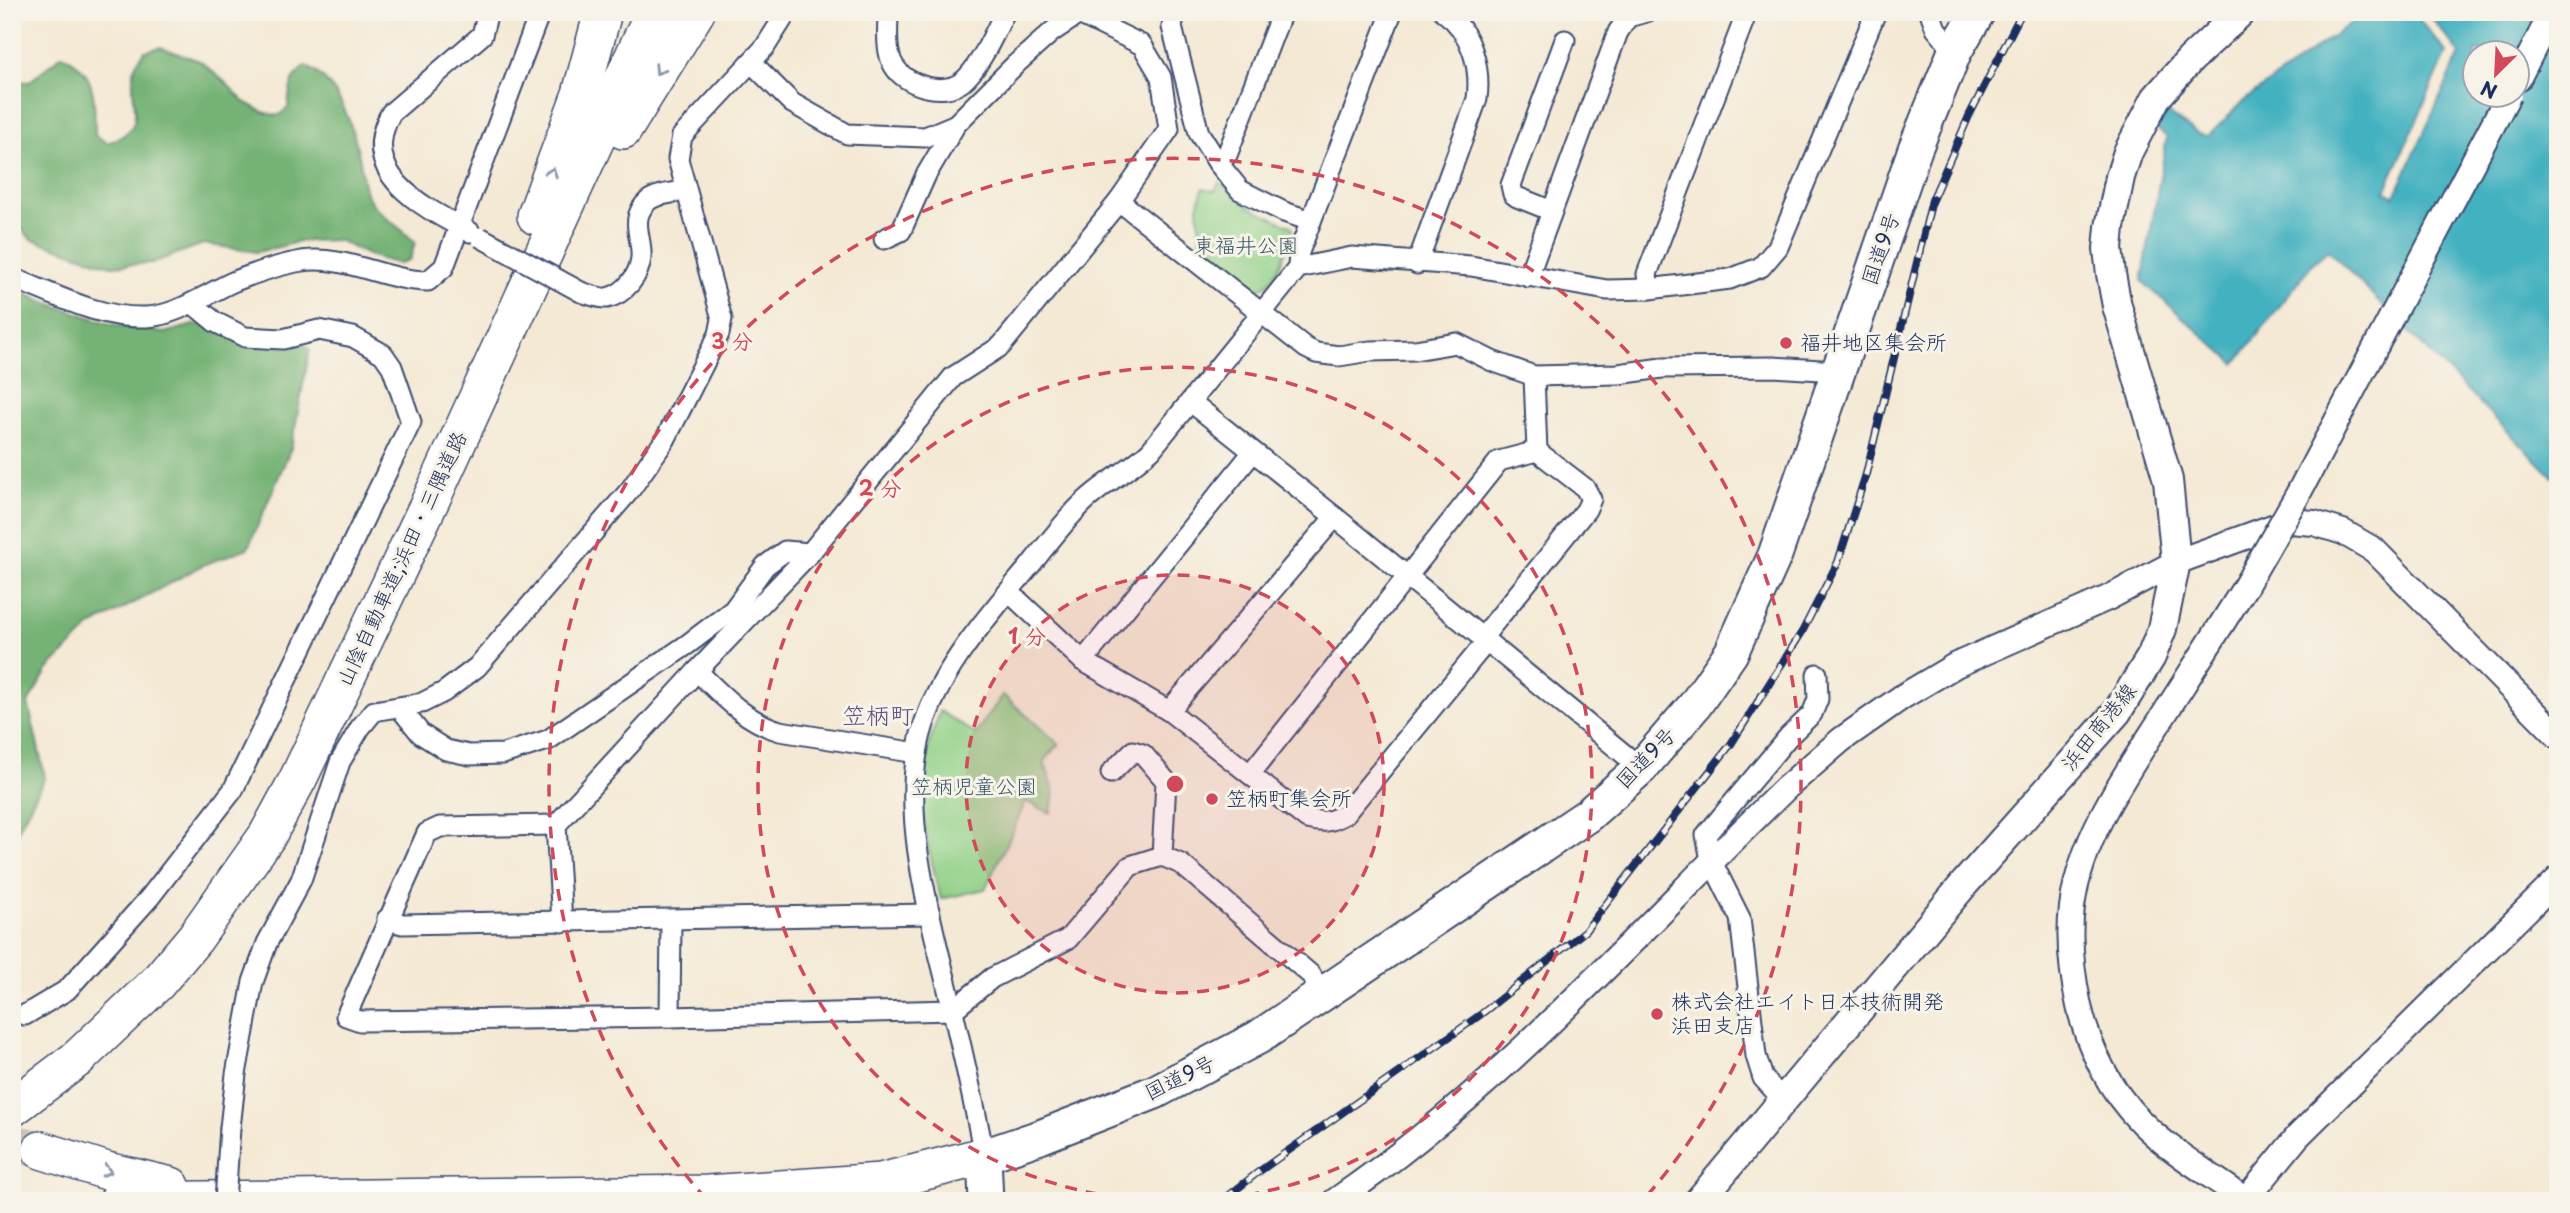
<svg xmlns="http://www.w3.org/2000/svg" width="2570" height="1213" viewBox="0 0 2570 1213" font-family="'Playpen Sans','Klee One',sans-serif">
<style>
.green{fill:#91d087;stroke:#568072;stroke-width:2}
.forest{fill:#74b274;stroke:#487069;stroke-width:2}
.water{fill:#43b1c0;stroke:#2f708f;stroke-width:2;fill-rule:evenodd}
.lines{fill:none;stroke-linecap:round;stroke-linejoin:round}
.motorway-tunnel{stroke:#c9c4bc;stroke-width:37;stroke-dasharray:37 18;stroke-linecap:butt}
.minor-casing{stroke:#3c4b70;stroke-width:23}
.tertiary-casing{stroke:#3c4b70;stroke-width:28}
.secondary-casing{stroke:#3c4b70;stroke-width:32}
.trunk-casing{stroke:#3c4b70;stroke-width:37}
.motorway-casing{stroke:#3c4b70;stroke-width:40}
.minor{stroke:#fff;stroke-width:19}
.tertiary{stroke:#fff;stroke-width:24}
.secondary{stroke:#fff;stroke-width:28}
.trunk{stroke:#fff;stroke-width:33}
.motorway{stroke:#fff;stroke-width:37}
.rail-casing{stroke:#1b2f5e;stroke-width:8}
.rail{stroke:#f7f3e8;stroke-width:5;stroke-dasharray:16;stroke-linecap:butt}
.minor-bridge-casing{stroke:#3c4b70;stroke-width:23;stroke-linecap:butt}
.tertiary-bridge-casing{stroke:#3c4b70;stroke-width:28;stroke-linecap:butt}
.minor-bridge{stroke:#fff;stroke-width:19}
.tertiary-bridge{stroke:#fff;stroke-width:24}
.oneway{stroke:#8d97ae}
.ring{fill:none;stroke:#d1495b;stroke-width:3.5;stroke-dasharray:12 9}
.poi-dot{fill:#d1495b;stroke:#f7f3e8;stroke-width:2.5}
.labels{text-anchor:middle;stroke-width:6;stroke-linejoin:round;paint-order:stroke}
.park-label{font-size:21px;fill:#385768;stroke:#f7f3e8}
.street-label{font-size:21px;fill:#1b2f5e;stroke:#f7f3e8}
.poi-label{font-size:21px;fill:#1b2f5e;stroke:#f7f3e8;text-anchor:start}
.quarter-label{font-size:24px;fill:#595185;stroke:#f7f3e8}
.centre{fill:#d1495b;stroke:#f7f3e8;stroke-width:3.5}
.ring-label{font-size:21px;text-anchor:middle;font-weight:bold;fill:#d1495b;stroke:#f7f3e8;stroke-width:6;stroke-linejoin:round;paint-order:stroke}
</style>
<rect width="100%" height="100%" fill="#f7f3e8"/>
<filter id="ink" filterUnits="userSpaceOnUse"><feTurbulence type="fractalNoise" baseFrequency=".0143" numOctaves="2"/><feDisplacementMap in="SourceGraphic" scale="14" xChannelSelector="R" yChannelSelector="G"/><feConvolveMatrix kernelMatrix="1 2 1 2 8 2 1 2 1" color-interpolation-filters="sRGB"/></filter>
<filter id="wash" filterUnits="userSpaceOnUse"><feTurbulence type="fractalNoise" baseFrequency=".00686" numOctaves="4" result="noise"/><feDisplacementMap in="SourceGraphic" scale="28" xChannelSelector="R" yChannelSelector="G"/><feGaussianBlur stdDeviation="1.57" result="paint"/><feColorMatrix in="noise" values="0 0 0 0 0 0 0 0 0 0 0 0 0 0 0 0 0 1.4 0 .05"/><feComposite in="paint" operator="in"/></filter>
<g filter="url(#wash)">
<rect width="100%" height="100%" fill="#f4e9d4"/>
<g class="green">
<path d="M 1219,182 L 1249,207 L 1293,227 C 1286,246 1276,300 1245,288 C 1232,283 1213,264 1201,256 L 1198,206 L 1203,188 L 1215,191 Z"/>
<path d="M 1003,695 L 1059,744 L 1044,762 L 1054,791 L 1051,813 L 1025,801 C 1014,833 999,858 985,889 L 941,899 C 931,858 918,817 922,774 C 924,753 934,731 940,711 L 975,734 Z"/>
</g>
<g class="forest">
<path d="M 160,47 L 200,61 L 226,83 L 243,101 L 263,112 L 278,116 L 288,108 C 289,91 291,77 305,66 C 337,80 352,123 359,156 C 362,167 362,182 366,193 C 377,216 400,225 415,243 L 410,259 L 399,264 L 368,255 L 338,240 L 303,241 L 257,252 L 203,244 L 152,263 L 111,266 L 31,239 L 12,219 L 12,81 L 29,82 L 62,55 C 98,71 94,101 95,135 L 107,143 C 153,128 127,103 134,69 C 135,63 142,56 145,51 Z"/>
<path d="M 12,287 L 39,300 L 110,324 L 164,333 L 197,324 L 281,347 L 299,341 L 310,349 L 291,448 L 248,548 L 203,565 L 91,626 L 48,669 L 28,703 L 45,777 L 12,842 Z"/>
</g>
<path class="water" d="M 2366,12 L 2413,12 L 2447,53 L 2385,191 L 2395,196 L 2460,54 L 2427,12 L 2558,12 L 2558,482 L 2328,250 L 2313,263 L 2235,364 L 2142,281 L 2167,137 L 2152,125 L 2163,110 L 2198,134 L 2208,136 L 2245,100 ZM 2476,52 L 2518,52 L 2518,94 L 2476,94 Z"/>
</g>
<g filter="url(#ink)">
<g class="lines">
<path class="motorway-tunnel" d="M 12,1144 L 41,1150"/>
<defs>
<g id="minor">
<path d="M 888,12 C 888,29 885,51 894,66 C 906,86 943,96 962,82 C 979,69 995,32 1005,12"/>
<path d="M 1175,12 L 1172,27 L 1199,133 L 1218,163 L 1240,190 L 1284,212 L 1311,221"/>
<path d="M 1930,12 L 1936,29 L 1955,51"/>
<path d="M 751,62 L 792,103 L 847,134 L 925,137 L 956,124 L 1016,64 L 1053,31 L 1079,14 L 1142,45 L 1161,77 L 1169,129 L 1119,201"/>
<path d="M 1218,163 L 1227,155 L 1282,12"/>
<path d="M 1552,211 L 1517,197 L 1513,194 L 1511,185 L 1565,40"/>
<path d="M 470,232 C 425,208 356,175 391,113 L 482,35 L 488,12"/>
<path d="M 884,239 L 901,231 L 926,175 L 956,124"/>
<path d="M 1417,264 L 1477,99 C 1481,67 1472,32 1444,12"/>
<path d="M 1298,268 L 1299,252 L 1392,12"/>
<path d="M 1528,277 L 1618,32 L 1628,17 L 1646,12"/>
<path d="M 12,278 C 55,294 99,319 146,317 C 177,316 207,293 235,281 C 253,274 283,264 302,261 C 347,255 385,281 428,281 L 444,267 L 540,12"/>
<path d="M 1649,289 L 1647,274 L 1747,12"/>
<path d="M 581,292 C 588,294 600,299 607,298 C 625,294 639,276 641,258 C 643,238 628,219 648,201 C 656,194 674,193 685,191"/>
<path d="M 1191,402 L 1335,517 L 1641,768"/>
<path d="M 1009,592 L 1083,661 L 1169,711 L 1307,819 C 1322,823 1331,822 1345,814 L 1487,641"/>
<path d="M 1482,638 L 1586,510 L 1591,499 L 1585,488 L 1537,451 L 1534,376"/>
<path d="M 1083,661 L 1253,452"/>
<path d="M 697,671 C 723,696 745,721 780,731 L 917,753"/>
<path d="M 400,708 L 421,734 L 446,750 L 469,755 L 503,754 L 548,740 L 688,644 L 733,610 L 765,566 L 785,551 L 810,553"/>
<path d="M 1169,711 L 1335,517"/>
<path d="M 1111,773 L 1133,751 L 1143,754 L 1166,781 L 1162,856"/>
<path d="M 1251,773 L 1499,461 L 1537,451"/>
<path d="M 556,825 L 440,827 L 427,833 L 346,1016 L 360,1021 L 670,1017 L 671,920"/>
<path d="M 387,919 L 402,924 L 930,914"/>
<path d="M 562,922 L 556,825 L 697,671 L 810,553 L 953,377 L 1001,346 L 1119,201 L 1306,348 L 1316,353 L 1339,356 L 1370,351 L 1415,350 L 1456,343 L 1492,361 L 1534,376 L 1618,374 L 1662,368 L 1773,367 L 1837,371"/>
<path d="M 25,1015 L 67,990 L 150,897 L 233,790 L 411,422 L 392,367 L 383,354 L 353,337 L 319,330 L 283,339 L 245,337 L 215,322 L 192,303"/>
<path d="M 670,1017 L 953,1010 L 992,978 L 1068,939 L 1130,866 L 1162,856 L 1181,864 L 1311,975 L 1322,996"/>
<path d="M 1784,1101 L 1763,1078 L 1756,1056 L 1740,918 L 1711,860 L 1706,835 L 1789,736 L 1812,714 L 1818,699 L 1817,674"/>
<path d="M 230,1128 L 236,1074 L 253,982 L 267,943 L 301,880 L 340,762 L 360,728 L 374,711 L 422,703 L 444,692 L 477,667 L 630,490 L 665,440 L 719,334 L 722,319 L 678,159 L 682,136 L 765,47 L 787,12"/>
<path d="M 984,1156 C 974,1100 961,1045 948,990 C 929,912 900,814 921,734 C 938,671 988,616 1029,567 C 1046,546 1062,524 1080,506 C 1101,484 1129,471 1151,450 L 1298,268 L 1352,257 L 1471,266 L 1607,290 L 1649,289 L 1730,279 L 1761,267 L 1778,247 L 1876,12"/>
</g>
<g id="tertiary">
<path d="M 2518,79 L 2552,12"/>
<path d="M 2245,587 C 2217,632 2188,677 2160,721 C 2123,778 2081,838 2072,907 C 2068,940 2072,974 2079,1006 C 2089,1049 2110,1091 2141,1122 C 2172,1153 2211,1175 2247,1201"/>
<path d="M 1335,1201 C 1504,1086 1641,928 1787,787 L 1841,740 L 1902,697 L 1956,665 L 2110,597 L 2176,562 L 2289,521 L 2314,523 L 2343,532 L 2374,550 L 2558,736"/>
<path d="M 2245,1201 L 2298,1136 L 2558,879"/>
</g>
<path id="secondary" d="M 1699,1201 L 1965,883 L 2117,712 L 2151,657 L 2162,629 L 2176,562 L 2168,480 L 2117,306 L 2111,274 L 2108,249 L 2110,227 L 2120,177 L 2128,152 L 2156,98 L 2190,60 L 2241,12"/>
<path id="trunk" d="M 986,1201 L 984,1156 L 1040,1137 L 1155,1092 L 1259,1037 L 1588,815 L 1641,768 L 1695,705 L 1731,653 L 1775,555 L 1915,149 L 1955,51 L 1978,12"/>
<g id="motorway">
<path d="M 623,130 L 696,12"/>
<path d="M 536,216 L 581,94 L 603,12"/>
<path d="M 12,1108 L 77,1059 L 157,983 L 195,938 L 267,836 L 298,779 L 436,489 L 654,12"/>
<path d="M 41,1150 L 107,1171 L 171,1186"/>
<path d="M 118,1201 L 708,1194 L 881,1182 L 984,1156"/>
</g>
</defs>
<use href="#minor" class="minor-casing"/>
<use href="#tertiary" class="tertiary-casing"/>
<use href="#secondary" class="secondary-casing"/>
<use href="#trunk" class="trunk-casing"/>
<use href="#motorway" class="motorway-casing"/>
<use href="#minor" class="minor"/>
<use href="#tertiary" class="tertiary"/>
<use href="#secondary" class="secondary"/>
<use href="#trunk" class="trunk"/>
<use href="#motorway" class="motorway"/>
<defs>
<path id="rail" d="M 1222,1201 L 1257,1173 L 1480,1015 L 1585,931 L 1731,744 L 1802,632 L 1838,562 L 1866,474 L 1932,200 L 1969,116 L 2022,12"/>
</defs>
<use href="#rail" class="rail-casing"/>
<use href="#rail" class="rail"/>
<defs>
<g id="minor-bridge">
<path d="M 480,237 L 581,292"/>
<path d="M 225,1201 L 230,1128"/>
</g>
<path id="tertiary-bridge" d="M 2245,587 L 2297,496 L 2509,94"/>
</defs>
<use href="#minor-bridge" class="minor-bridge-casing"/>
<use href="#tertiary-bridge" class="tertiary-bridge-casing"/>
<use href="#minor-bridge" class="minor-bridge"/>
<use href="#tertiary-bridge" class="tertiary-bridge"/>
</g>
<defs><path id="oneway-chevron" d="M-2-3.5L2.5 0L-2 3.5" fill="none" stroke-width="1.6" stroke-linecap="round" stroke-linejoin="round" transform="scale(1.75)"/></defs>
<g class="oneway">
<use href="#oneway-chevron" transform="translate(659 70) rotate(123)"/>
<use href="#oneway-chevron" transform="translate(552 172) rotate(-70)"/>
<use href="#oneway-chevron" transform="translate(107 1171) rotate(16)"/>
</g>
</g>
<circle cx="1175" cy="784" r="209" fill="#d1495b" fill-opacity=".12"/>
<g class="ring">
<circle cx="1175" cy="784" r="209"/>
<path d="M1160 1201A417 417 0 1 1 1190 1201"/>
<path d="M706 1199A626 626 0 1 1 1644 1199"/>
</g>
<g class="poi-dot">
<circle cx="1786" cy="343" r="7"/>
<circle cx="1212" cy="799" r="7"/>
<circle cx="1657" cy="1014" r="7"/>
</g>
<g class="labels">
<g class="park-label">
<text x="1246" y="253">東福井公園</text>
<text x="974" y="794">笠柄児童公園</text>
</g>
<g class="street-label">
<text transform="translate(1881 249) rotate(-71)" y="7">国道9号</text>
<text transform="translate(402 559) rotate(-65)" y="7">山陰自動車道;浜田・三隅道路</text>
<text transform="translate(2099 727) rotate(-51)" y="7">浜田商港線</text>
<text transform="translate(1646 758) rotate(-46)" y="7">国道9号</text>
<text transform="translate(1180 1078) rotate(-26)" y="7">国道9号</text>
</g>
<g class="poi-label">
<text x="1800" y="350">福井地区集会所</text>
<text x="1226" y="806">笠柄町集会所</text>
<text x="1671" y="1009">株式会社エイト日本技術開発<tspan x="1671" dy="24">浜田支店</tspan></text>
</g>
<g class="quarter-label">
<text x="878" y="724">笠柄町</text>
</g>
</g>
<circle cx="1175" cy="784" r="10" class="centre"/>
<g class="ring-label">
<text x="732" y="349">3 分</text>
<text x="880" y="496">2 分</text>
<text x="1027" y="644">1 分</text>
</g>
<rect width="2570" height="1213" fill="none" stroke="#f7f3e8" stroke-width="42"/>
<g transform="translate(2496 74) rotate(204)"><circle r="33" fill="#f7f3e8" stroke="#9fa5b1" stroke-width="2"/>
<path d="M0-5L12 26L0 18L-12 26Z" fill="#d1495b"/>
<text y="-10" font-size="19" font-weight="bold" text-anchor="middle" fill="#1b2f5e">N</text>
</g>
</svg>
